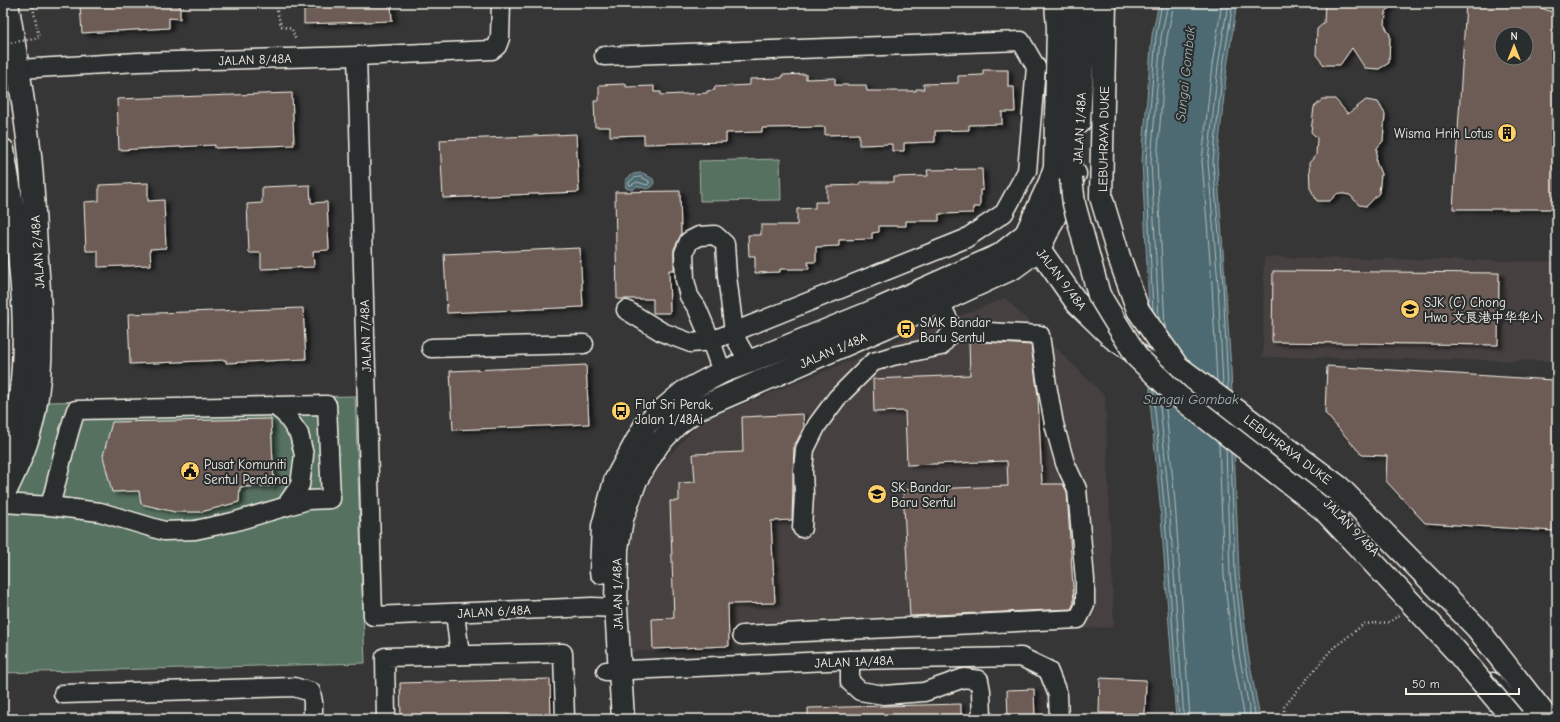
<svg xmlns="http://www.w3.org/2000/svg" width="1560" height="722" viewBox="0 0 1560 722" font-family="'Comic Neue','LXGW WenKai TC',sans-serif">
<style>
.built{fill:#474140}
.green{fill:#567160;stroke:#a5b1a4}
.water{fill:#4e6b72;stroke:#90a1a1}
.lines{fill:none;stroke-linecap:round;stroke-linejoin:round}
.shore{stroke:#b2bbb9;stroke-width:1}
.building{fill:#6d5c56;stroke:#f4f1e8;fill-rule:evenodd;filter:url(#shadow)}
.minor-casing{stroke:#f4f1e8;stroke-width:21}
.major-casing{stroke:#f4f1e8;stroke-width:25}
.highway-casing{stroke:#f4f1e8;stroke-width:25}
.path{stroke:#f4f1e8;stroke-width:2.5;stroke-dasharray:1 3;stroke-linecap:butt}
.minor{stroke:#2a2d2e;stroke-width:18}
.major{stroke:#2a2d2e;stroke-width:22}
.highway{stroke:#2a2d2e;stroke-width:22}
.tram{stroke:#f4f1e8;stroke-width:1}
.highway-bridge-casing{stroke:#f4f1e8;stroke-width:25;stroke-linecap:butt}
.path-bridge{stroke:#f4f1e8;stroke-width:2.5;stroke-dasharray:1 3;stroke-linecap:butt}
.highway-bridge{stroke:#2a2d2e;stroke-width:22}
.labels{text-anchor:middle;stroke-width:4;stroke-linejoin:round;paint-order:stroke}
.street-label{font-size:13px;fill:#f4f1e8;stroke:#2a2d2e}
.poi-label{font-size:13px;fill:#f4f1e8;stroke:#2a2d2e;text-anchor:start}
.water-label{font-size:14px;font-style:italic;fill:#a9b5b3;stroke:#2a2d2e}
</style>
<defs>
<filter id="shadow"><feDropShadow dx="4.5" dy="2.5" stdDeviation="2" flood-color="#0009"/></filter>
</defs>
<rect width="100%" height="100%" fill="#373636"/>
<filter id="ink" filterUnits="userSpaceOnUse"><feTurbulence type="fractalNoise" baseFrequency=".025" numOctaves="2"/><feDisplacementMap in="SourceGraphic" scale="8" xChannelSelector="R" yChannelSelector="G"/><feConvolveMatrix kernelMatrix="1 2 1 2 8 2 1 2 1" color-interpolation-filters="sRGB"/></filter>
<g filter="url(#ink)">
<g class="built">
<path d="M 1264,257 L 1557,262 L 1557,361 L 1263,357 Z"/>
<path d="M 1005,298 L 1105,396 L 1114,627 L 626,652 L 633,517 L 655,471 L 700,422 Z"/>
</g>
<g class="green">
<path d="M 780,159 L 781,200 L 700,201 L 699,161 Z"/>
<path d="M 355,396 L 365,663 L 3,673 L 3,512 L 47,402 Z"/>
</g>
<g class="water">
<path d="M 1159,3 L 1237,3 L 1227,67 L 1217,162 L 1231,369 L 1239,573 L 1248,653 L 1260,719 L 1176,719 L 1160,503 L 1150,401 L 1150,329 L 1142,161 L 1152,35 Z"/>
<path d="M 643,173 L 653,179 L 654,183 L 652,187 L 647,189 L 637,186 L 632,190 L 626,188 L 625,182 C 629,174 635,173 643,173 Z"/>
</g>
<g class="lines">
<g class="shore">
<path d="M 641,177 L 649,181 L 649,184 L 647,185 L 637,182 L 631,185 L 629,185 L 629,182 L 634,178 Z"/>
<path d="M 1153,311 L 1146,161 L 1156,36 L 1162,3"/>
<path d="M 1159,319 L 1151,161 L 1161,37 L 1168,3"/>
<path d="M 1165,328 L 1157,161 L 1167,38 L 1174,3"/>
<path d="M 1217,381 L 1212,285 L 1202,161 L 1212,65 L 1222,3"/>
<path d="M 1223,385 L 1218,284 L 1208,162 L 1218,66 L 1228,3"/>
<path d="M 1154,389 L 1154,401 L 1164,503 L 1179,719"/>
<path d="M 1228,389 L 1223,284 L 1213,162 L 1223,66 L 1233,3"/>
<path d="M 1159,394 L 1169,502 L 1184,719"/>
<path d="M 1165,400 L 1175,502 L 1190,719"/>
<path d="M 1219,444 L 1224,575 L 1233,655 L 1245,719"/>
<path d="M 1226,448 L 1230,574 L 1239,654 L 1251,719"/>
<path d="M 1231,452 L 1235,574 L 1244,653 L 1256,719"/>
</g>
</g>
<g class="building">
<path d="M 117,3 L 180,3 L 180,19 L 169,18 L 169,28 L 82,33 L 80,5 Z"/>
<path d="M 304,3 L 391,3 L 392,21 L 304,24 Z"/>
<path d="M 1325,3 L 1393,3 L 1386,12 L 1385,26 L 1390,35 L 1389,63 L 1379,69 L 1365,68 L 1352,48 L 1340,65 L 1324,65 L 1316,55 L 1317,29 L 1324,23 Z"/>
<path d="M 1466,3 L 1529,3 L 1557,14 L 1557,209 L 1453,209 ZM 1502,34 L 1526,34 L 1526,58 L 1502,58 Z"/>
<path d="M 983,70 L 1008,70 L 1008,87 L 1014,87 L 1015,112 L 1002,112 L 1002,124 L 969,125 L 969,130 L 935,131 L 935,142 L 904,143 L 904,151 L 892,151 L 892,144 L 859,145 L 859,134 L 825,135 L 825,127 L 762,128 L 762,132 L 726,133 L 726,142 L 644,144 L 644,135 L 610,136 L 610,127 L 595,127 L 594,101 L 599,101 L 599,85 L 626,84 L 626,87 L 654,86 L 654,92 L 661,92 L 661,95 L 707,93 L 707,91 L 715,90 L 714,87 L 750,85 L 750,79 L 782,78 L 782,75 L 806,74 L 806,79 L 835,78 L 835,85 L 866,85 L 867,91 L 916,91 L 916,89 L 924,89 L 923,84 L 958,83 L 958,76 L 983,75 Z"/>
<path d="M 292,93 L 294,145 L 215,148 L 215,145 L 119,150 L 117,99 Z"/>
<path d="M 1323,99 L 1335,99 L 1348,114 L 1366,100 L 1378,102 L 1385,114 L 1383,141 L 1377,148 L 1376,162 L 1381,174 L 1379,193 L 1367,206 L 1359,205 L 1350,195 L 1338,193 L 1330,201 L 1317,201 L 1310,188 L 1309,163 L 1316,155 L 1317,138 L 1311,132 L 1314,107 Z"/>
<path d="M 576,134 L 579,192 L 443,198 L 440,140 Z"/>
<path d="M 982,169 L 983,190 L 980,190 L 980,207 L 973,207 L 973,213 L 939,214 L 939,221 L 906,221 L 906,226 L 879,226 L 879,232 L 872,233 L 872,239 L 839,240 L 839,246 L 816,247 L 816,262 L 808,262 L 809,269 L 780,269 L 780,272 L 755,273 L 755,256 L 749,256 L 748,235 L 761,235 L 761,225 L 797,225 L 797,209 L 815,208 L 815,202 L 827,202 L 827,186 L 860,185 L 860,182 L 894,182 L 894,177 L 928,176 L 927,170 Z"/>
<path d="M 148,183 L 148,201 L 164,200 L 166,248 L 150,249 L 151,265 L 98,267 L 98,251 L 86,251 L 84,202 L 99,201 L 99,185 Z"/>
<path d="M 310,185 L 311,203 L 327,202 L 329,250 L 313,251 L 314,267 L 261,269 L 261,253 L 249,253 L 247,204 L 262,203 L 262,187 Z"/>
<path d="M 680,191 L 681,235 L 674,249 L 674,270 L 669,270 L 670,313 L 653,313 L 653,299 L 617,299 L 615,192 Z"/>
<path d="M 580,248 L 583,307 L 447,313 L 444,254 Z"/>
<path d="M 1273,271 L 1499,273 L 1498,345 L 1272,342 Z"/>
<path d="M 303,308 L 306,359 L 226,363 L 226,360 L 130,364 L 128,314 Z"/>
<path d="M 969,341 L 1031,345 L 1038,396 L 1042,484 L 1063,484 L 1067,492 L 1074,603 L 1071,609 L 910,616 L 903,490 L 1008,486 L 1007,461 L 907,465 L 905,411 L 874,412 L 873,379 L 970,375 Z"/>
<path d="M 586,365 L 589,424 L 453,430 L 450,371 Z"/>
<path d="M 1327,366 L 1553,380 L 1557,401 L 1557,477 L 1554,531 L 1425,523 L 1386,481 L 1387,456 L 1362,455 L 1325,413 Z"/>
<path d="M 803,414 L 804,427 L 796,443 L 794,443 L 792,520 L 771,521 L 775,603 L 728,604 L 729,646 L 653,649 L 652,619 L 674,618 L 670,501 L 679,501 L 679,483 L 695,482 L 693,454 L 743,452 L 742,417 Z"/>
<path d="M 271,419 L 274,486 L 240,487 L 239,502 L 201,512 L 175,512 L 141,504 L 139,491 L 112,492 L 103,456 L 112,422 Z"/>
<path d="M 1100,678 L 1146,680 L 1145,714 L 1099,713 Z"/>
<path d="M 550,679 L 551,719 L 401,719 L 400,683 Z"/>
<path d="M 1034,689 L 1035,719 L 1008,719 L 1007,690 Z"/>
<path d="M 961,704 L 961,719 L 808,719 L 808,708 Z"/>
</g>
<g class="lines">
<defs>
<g id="minor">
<path d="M 357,56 L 373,616 L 592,607 L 616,608"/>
<path d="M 604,56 L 1021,41 L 1036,67 L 1027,171 L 1004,213 L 965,239 L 711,341 L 691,343 L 662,332 L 626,310"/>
<path d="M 19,69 L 138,62 L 357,56 L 492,50 L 497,46 L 500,38 L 501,3"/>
<path d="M 431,348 L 584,344"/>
<path d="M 722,372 L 711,341 L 697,308 L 689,296 L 685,280 L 684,253 L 689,241 L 699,236 L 715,235 L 725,244 L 727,276 L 734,332 L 738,343 L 749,362"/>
<path d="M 275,406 L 285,414 L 299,434 L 304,455 L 300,485 L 285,507"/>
<path d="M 3,503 L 50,506 L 100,512 L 164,531 L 195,530 L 233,522 L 308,500 L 331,499 L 327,405 L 76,410 C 65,441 59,474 50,506"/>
<path d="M 802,528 L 804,495 L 803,471 L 805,449 L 817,425 L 837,398 L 873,362 L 893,356 L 941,346 L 953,330"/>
<path d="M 455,613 L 460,655"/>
<path d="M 742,635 L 1078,619 L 1085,605 L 1085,580 L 1077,489 L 1065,463 L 1054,424 L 1047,385 L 1040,335 L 953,330 L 940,302"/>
<path d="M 850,660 L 850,682 L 860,691 L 884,695 L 924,692 L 964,678 L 979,680 L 981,691 L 982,719"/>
<path d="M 606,671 L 850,660 L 1021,657 L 1048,670 L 1058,695 L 1059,719"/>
<path d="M 63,694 L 294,687 L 311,692 L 313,702 L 313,719"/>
<path d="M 386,719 L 385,657 L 563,653 L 565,719"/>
</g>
<g id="major">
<path d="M 1079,122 L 1084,25 L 1084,3"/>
<path d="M 3,150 C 17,231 31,316 20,398 C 17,420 12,443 3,463"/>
<path d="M 1029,238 L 1039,249 L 1077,303 L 1113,338 L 1184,386 L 1283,457 L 1337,511"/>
<path d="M 3,496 C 16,470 28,444 34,414 C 45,358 40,302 36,246 C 34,216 33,185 30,155 C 24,104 16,54 7,3"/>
<path d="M 601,572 L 603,526 L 615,481 L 646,424 L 684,392 L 722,372 L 749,362 L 879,309 L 1000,255 L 1026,234 L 1050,182 L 1055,167 L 1058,28 L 1056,3"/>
<path d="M 1492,684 L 1504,698 L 1543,719"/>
<path d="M 623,719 L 616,608 L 617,549 L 622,519 L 636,480 L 658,444 L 676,425 L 697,409 L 886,327 L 1013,268 L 1039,249 L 1075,174"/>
</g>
<g id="highway">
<path d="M 1105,3 L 1101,197 L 1119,257 L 1138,310 L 1177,366 L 1339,487 L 1477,628 L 1548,719"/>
<path d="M 1071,178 L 1069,128 L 1071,3"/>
</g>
</defs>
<use href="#minor" class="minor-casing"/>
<use href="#major" class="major-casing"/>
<use href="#highway" class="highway-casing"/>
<g class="path">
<path d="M 45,3 L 53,3"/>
<path d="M 275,3 L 281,26 L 292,29 L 296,41"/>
<path d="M 33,7 L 39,38"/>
<path d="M 1284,719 L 1284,707 L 1331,650 L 1364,624 L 1390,622 L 1399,615"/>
</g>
<use href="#minor" class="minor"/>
<use href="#major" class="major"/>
<use href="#highway" class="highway"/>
<path class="tram" d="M 3,251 L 5,263 L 8,321 L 3,365"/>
<defs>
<path id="highway-bridge" d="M 1071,178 L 1074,204 L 1099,295 L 1113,318 L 1138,358 L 1178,396 L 1324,510 L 1456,651 L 1513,719"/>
</defs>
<use href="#highway-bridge" class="highway-bridge-casing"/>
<path class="path-bridge" d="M 3,44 L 39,38"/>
<use href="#highway-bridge" class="highway-bridge"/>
</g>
</g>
<defs>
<symbol id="building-disc" viewBox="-11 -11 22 22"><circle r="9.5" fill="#ffd166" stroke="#2a2d2e"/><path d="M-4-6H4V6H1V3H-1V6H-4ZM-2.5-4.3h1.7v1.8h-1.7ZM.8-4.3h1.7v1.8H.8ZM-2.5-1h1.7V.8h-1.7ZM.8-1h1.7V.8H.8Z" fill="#111"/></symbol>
<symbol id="school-disc" viewBox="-11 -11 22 22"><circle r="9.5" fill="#ffd166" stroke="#2a2d2e"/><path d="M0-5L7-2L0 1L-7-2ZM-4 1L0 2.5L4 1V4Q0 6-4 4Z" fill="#111"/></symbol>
<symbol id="bus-disc" viewBox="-11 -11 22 22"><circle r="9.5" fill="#ffd166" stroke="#2a2d2e"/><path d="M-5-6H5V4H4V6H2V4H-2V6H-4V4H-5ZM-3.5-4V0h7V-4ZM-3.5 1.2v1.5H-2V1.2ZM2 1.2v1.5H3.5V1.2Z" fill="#111"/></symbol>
<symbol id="civic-disc" viewBox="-11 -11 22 22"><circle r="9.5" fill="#ffd166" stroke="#2a2d2e"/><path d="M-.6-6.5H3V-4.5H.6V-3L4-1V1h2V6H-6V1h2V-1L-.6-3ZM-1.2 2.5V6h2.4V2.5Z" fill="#111"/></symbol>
</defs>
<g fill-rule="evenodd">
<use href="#building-disc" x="1496" y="122" width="22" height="22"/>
<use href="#school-disc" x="1399" y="298" width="22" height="22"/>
<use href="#bus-disc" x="895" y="318" width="22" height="22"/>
<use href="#bus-disc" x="610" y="400" width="22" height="22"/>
<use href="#civic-disc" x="179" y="460" width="22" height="22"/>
<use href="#school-disc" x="866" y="483" width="22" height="22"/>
</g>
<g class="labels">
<g class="street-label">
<text transform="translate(255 59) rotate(-2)" y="5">JALAN 8/48A</text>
<text transform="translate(1079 128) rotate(-87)" y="5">JALAN 1/48A</text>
<text transform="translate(1103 139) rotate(-89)" y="5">LEBUHRAYA DUKE</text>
<text transform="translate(37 252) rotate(-94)" y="5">JALAN 2/48A</text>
<text transform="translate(1062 279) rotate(53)" y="5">JALAN 9/48A</text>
<text transform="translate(365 336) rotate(-92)" y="5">JALAN 7/48A</text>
<text transform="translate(833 350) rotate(-23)" y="5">JALAN 1/48A</text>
<text transform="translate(1288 449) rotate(37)" y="5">LEBUHRAYA DUKE</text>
<text transform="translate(1352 527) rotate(46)" y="5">JALAN 9/48A</text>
<text transform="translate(617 594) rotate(-91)" y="5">JALAN 1/48A</text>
<text transform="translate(494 611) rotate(-3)" y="5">JALAN 6/48A</text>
<text transform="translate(854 661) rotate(-2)" y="5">JALAN 1A/48A</text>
</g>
<g class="poi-label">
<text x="1493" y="138" text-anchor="end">Wisma Hrih Lotus</text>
<text x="1424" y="307">SJK (C) Chong<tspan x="1424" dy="15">Hwa 文良港中华华小</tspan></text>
<text x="920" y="327">SMK Bandar<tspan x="920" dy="15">Baru Sentul</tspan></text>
<text x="635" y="409">Flat Sri Perak,<tspan x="635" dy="15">Jalan 1/48Ai</tspan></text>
<text x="204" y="469">Pusat Komuniti<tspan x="204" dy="15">Sentul Perdana</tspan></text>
<text x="891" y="492">SK Bandar<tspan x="891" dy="15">Baru Sentul</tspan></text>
</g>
<g class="water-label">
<text transform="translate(1185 74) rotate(-84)" y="5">Sungai Gombak</text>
<text x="1191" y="404">Sungai Gombak</text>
</g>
</g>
<rect width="1560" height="722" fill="none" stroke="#2a2d2e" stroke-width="16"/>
<rect x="8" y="8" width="1544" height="706" fill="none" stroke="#f4f1e8" stroke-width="1.5" filter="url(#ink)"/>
<g transform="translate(1514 46)"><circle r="19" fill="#2a2d2e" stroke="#7b7b78"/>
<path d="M0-3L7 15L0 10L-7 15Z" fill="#ffd166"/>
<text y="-6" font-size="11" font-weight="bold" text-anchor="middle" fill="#f4f1e8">N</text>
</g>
<path d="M1406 688v6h113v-6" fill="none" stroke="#f4f1e8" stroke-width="2"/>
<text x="1412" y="688" font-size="12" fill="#f4f1e8" stroke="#2a2d2e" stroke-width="3" paint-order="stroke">50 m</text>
</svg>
